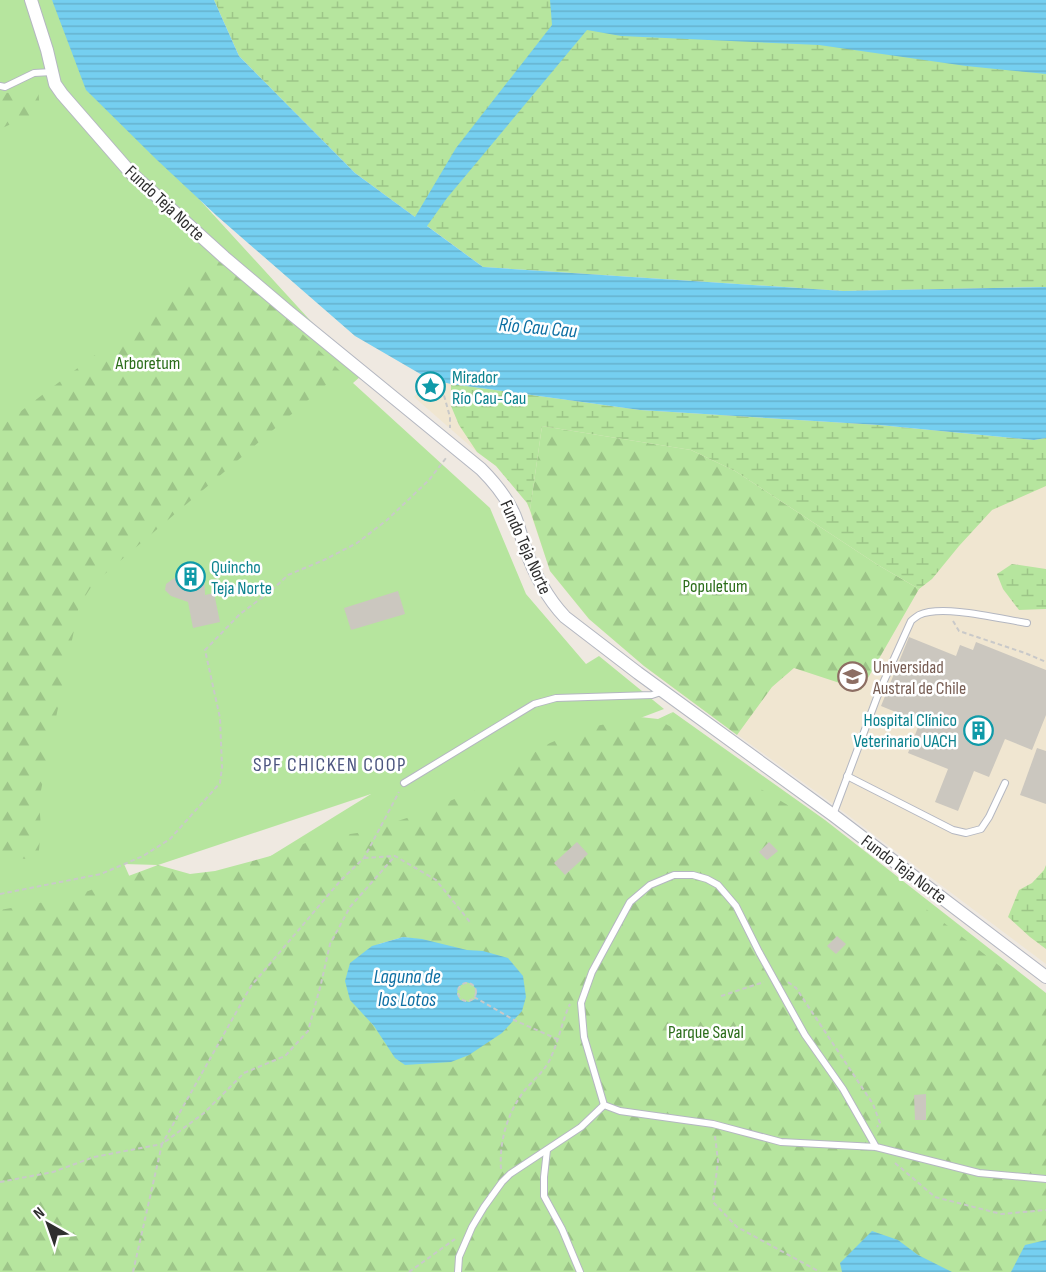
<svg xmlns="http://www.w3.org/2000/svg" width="1046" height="1272" viewBox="0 0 1046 1272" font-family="'Sofia Sans Condensed',sans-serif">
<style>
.education{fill:#f0e6d1}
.green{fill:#b6e59e;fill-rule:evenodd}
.forest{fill:url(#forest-firs);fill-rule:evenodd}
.wetland{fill:url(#wetland-marsh)}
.water{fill:url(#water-rules);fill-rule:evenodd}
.building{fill:#cbc7bf}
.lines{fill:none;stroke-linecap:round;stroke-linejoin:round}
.lane-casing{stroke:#b4b7c1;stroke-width:8}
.street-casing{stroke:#b4b7c1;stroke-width:14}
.path{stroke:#c9c9c9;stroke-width:2;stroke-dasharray:4.5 3;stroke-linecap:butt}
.lane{stroke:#fff;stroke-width:6}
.street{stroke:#fff;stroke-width:12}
.labels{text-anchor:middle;stroke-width:5;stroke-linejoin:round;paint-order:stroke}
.street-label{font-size:18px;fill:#2e2e2e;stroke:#fff}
.park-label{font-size:18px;fill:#2c6e1b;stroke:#fff}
.culture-label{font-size:18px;fill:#0d838f;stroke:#fff;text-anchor:start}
.education-label{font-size:18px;fill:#785e54;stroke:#fff;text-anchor:start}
.water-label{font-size:20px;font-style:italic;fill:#0d6fa3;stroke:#fff}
.neighbourhood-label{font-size:20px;letter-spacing:1.5px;fill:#4d5680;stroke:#fff}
</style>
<defs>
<pattern id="forest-firs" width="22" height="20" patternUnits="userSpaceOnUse" patternTransform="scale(1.5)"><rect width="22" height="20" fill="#b6e59e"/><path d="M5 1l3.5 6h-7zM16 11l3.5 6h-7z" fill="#9dc588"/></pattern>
<pattern id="wetland-marsh" width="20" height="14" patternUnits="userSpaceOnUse" patternTransform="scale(1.5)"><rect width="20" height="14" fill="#b6e59e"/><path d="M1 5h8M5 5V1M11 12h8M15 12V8" fill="none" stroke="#9dc588"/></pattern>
<pattern id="water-rules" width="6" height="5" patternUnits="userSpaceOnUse" patternTransform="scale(1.5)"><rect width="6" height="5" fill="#75cff0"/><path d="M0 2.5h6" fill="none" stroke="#66b2ce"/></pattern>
</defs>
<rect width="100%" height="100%" fill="#efe9e1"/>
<path class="education" d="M 429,379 L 451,384 L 1034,440 L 1046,438 L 1046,964 L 833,804 L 673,688 L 644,666 L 589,619 L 550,571 L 527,503 L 496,466 L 477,452 L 414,397 Z"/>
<path class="green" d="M 0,0 L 52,0 L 188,187 L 361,376 L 353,383 L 490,508 L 526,594 L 586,664 L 599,656 L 664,709 L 582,740 L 368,941 L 391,949 L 476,929 L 673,712 L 825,820 L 1046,993 L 1046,1272 L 0,1272 ZM 371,794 L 188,907 L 150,923 L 124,864 L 158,865 Z"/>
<g class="forest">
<path d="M 38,88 L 40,111 L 0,129 L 0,94 Z"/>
<path d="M 224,257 L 341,372 L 93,584 L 79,606 L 39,800 L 41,829 L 38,860 L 6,857 L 0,859 L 0,427 Z"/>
<path d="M 542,426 L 691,450 L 735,471 L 878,565 L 919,589 L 861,690 L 794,668 L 772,687 L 737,735 L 644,666 L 589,619 L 550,571 L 530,510 Z"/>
<path d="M 673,712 L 664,723 L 712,750 L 759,788 L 806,816 L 1046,1002 L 1046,1240 L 1025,1245 L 1011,1272 L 952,1272 L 918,1255 L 898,1240 L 840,1262 L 842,1272 L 0,1272 L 0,910 L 72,897 L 158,865 L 190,874 L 215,871 L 274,855 L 316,839 L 364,832 L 413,816 L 479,789 L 515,764 L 550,743 L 586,728 L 611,723 L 631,716 L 658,719 ZM 403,937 C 430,940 456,950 483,951 L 469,1055 L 451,1062 L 405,1065 L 384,1043 L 374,1026 L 365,1017 L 372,946 Z"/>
</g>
<g class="wetland">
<path d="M 214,0 L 1046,0 L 1046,287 L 843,291 L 483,267 L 355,173 L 239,56 Z"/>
<path d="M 451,384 L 640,410 L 879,425 L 1034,440 L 1046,438 L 1046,486 L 992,510 L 959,546 L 932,579 L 919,589 L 878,565 L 735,471 L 691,450 L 542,426 L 530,510 L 527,503 L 496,466 L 477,452 L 459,425 L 451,406 Z"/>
<path d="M 1012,564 L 1046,569 L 1046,609 L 1019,610 L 1003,589 L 997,574 Z"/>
<path d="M 1046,865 L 1046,949 L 1030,937 L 1008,917 L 1019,890 L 1032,883 L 1044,870 Z"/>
</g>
<g class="water">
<path d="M 52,0 L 214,0 L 239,56 L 355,173 L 415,217 L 456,148 L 552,25 L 550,0 L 1046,0 L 1046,74 L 966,66 L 819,45 L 621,36 L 587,30 L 447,198 L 427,226 L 483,267 L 843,291 L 1046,287 L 1046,438 L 1034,440 L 879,425 L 640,410 L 451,384 L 429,379 L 355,336 L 217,216 L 157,160 L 86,90 Z"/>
<path d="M 403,937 L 422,939 L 467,950 L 483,951 L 508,958 L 523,976 L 526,997 L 522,1011 L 502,1033 L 469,1055 L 451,1062 L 405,1065 L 395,1058 L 374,1026 L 350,1000 L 345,981 L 350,963 L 372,946 ZM 466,982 L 472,984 L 476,989 L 475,999 L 469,1002 L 460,1000 L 457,994 L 458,987 Z"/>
<path d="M 872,1231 L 898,1240 L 918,1255 L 952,1272 L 842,1272 L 840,1263 Z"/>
<path d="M 1046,1240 L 1046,1272 L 1011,1272 L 1025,1245 Z"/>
</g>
<g class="building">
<path d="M 191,566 L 204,571 L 205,595 L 214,593 L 220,622 L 193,628 L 188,602 L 171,596 L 165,590 L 166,584 Z"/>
<path d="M 398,591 L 405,614 L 351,630 L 344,608 Z"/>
<path d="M 909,637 L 956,656 L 960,645 L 973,650 L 976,642 L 1046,670 L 1046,715 L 1032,750 L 1005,739 L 989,777 L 974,771 L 958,811 L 935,802 L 948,769 L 908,753 L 920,722 L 881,706 Z"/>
<path d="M 1037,748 L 1046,751 L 1046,804 L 1020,795 Z"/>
<path d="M 577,842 L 588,854 L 565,875 L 554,863 Z"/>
<path d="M 769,842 L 778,851 L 767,860 L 759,852 Z"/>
<path d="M 837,936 L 846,944 L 836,954 L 827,946 Z"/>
<path d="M 926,1094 L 926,1120 L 915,1120 L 914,1095 Z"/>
</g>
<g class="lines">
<defs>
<g id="lane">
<path d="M 0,86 L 5,87 L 34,73 L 52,72"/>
<path d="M 847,776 L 953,830 L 966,833 L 981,829 L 989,817 L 1005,783"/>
<path d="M 404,783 L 534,704 L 556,698 L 652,695 L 661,692"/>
<path d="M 833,815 L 879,692 L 911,621 C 913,619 916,617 919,615 C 942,604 1001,619 1027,623"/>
<path d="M 876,1147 L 843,1089 L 805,1035 L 759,952 L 736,906 L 718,885 L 707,879 L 693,875 L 674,875 L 650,885 L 630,902 L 592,972 L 581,1003 L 584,1037 L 604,1105 L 620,1111 L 713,1124 L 781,1142 L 876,1147 L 979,1173 L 1046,1179"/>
<path d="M 547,1150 L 544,1177 L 544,1196 L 562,1229 L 580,1272"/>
<path d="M 458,1272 L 459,1257 L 472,1227 L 484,1207 L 502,1182 L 510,1174 L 581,1127 L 604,1105"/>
</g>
<path id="street" d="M 31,0 L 47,50 L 55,84 L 62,94 L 130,172 L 224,257 L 289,312 L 481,469 C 493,481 504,494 512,510 C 518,521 520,533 524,545 C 533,571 545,596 565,617 L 638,673 L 833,815 L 1046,977"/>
</defs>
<use href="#lane" class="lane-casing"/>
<use href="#street" class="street-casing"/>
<g class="path">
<path d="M 440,381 L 450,417 L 450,428"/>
<path d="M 953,621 L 959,631 L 1025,653 L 1046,662"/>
<path d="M 364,858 L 395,856 L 436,880 L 470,922"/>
<path d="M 0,894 L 101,874 L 143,856 L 170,839 L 220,783 L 222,767 L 220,718 L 205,650 L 240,614 L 271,591 L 288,575 L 324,560 L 357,543 L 387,520 L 429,480 L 446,458"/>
<path d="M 788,982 L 796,988 L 873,1104 L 880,1123 L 877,1127"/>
<circle cx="467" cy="992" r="9"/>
<path d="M 721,996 L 764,982"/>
<path d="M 474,997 L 514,1020 L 557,1039"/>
<path d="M 715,1136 L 718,1161 L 713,1202 L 737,1227 L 820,1272"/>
<path d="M 895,1163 L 935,1197 L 1001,1214 L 1046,1210"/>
<path d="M 501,1169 C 499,1141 508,1111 525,1090 C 534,1079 546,1070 551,1057 C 559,1040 562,1021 570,1004"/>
<path d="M 0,1182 L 53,1172 L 94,1157 L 162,1144 L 251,986 L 341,880 L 364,858 L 399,792"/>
<path d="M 133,1272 L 162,1144 L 204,1113 L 244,1073 L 285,1056 L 308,1031 L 321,984 L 330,944 L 350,907 L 395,856"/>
<path d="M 409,1272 L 455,1239"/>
</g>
<use href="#lane" class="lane"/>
<use href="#street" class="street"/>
</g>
<defs>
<symbol id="sight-ring" viewBox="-11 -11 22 22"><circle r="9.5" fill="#fff" stroke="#0f9aa8" stroke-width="1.5"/><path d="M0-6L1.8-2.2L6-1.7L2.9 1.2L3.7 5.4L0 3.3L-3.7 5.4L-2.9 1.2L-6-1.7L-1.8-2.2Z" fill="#0f9aa8"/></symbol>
<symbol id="building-ring" viewBox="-11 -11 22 22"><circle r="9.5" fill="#fff" stroke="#0f9aa8" stroke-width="1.5"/><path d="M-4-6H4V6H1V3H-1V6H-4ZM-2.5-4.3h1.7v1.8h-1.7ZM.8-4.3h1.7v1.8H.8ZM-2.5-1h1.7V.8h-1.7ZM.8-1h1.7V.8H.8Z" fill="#0f9aa8"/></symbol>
<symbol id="university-ring" viewBox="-11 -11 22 22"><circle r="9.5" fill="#fff" stroke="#8d6e63" stroke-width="1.5"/><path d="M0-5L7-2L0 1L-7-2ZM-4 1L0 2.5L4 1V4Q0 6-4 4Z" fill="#8d6e63"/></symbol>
</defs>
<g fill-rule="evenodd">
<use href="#sight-ring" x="414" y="370" width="33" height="33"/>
<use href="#building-ring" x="174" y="560" width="33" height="33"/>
<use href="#university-ring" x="836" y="660" width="33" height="33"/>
<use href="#building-ring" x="962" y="714" width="33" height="33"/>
</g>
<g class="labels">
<g class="street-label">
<text transform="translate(165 203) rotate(43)" y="6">Fundo Teja Norte</text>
<text transform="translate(526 547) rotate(66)" y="6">Fundo Teja Norte</text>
<text transform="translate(904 869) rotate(37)" y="6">Fundo Teja Norte</text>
</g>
<g class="park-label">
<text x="148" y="369">Arboretum</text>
<text x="715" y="592">Populetum</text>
<text x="706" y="1038">Parque Saval</text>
</g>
<g class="culture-label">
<text x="452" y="383">Mirador<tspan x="452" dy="21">Río Cau-Cau</tspan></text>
<text x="211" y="573">Quincho<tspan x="211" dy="21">Teja Norte</tspan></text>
<text x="957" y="726" text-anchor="end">Hospital Clínico<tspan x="957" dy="21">Veterinario UACH</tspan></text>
</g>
<g class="education-label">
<text x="873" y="673">Universidad<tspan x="873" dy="21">Austral de Chile</tspan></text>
</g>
<g class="water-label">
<text transform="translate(538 327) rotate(5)" y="7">Río Cau Cau</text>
<text x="407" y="983">Laguna de<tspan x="407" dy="23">los Lotos</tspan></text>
</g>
<g class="neighbourhood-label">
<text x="330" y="771">SPF CHICKEN COOP</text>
</g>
</g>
<g transform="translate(48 1224) rotate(320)" stroke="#ffffff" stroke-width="4.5" paint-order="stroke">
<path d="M0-4.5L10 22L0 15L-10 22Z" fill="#2e2e2e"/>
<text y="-9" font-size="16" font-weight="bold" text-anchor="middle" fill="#2e2e2e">N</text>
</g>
</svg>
